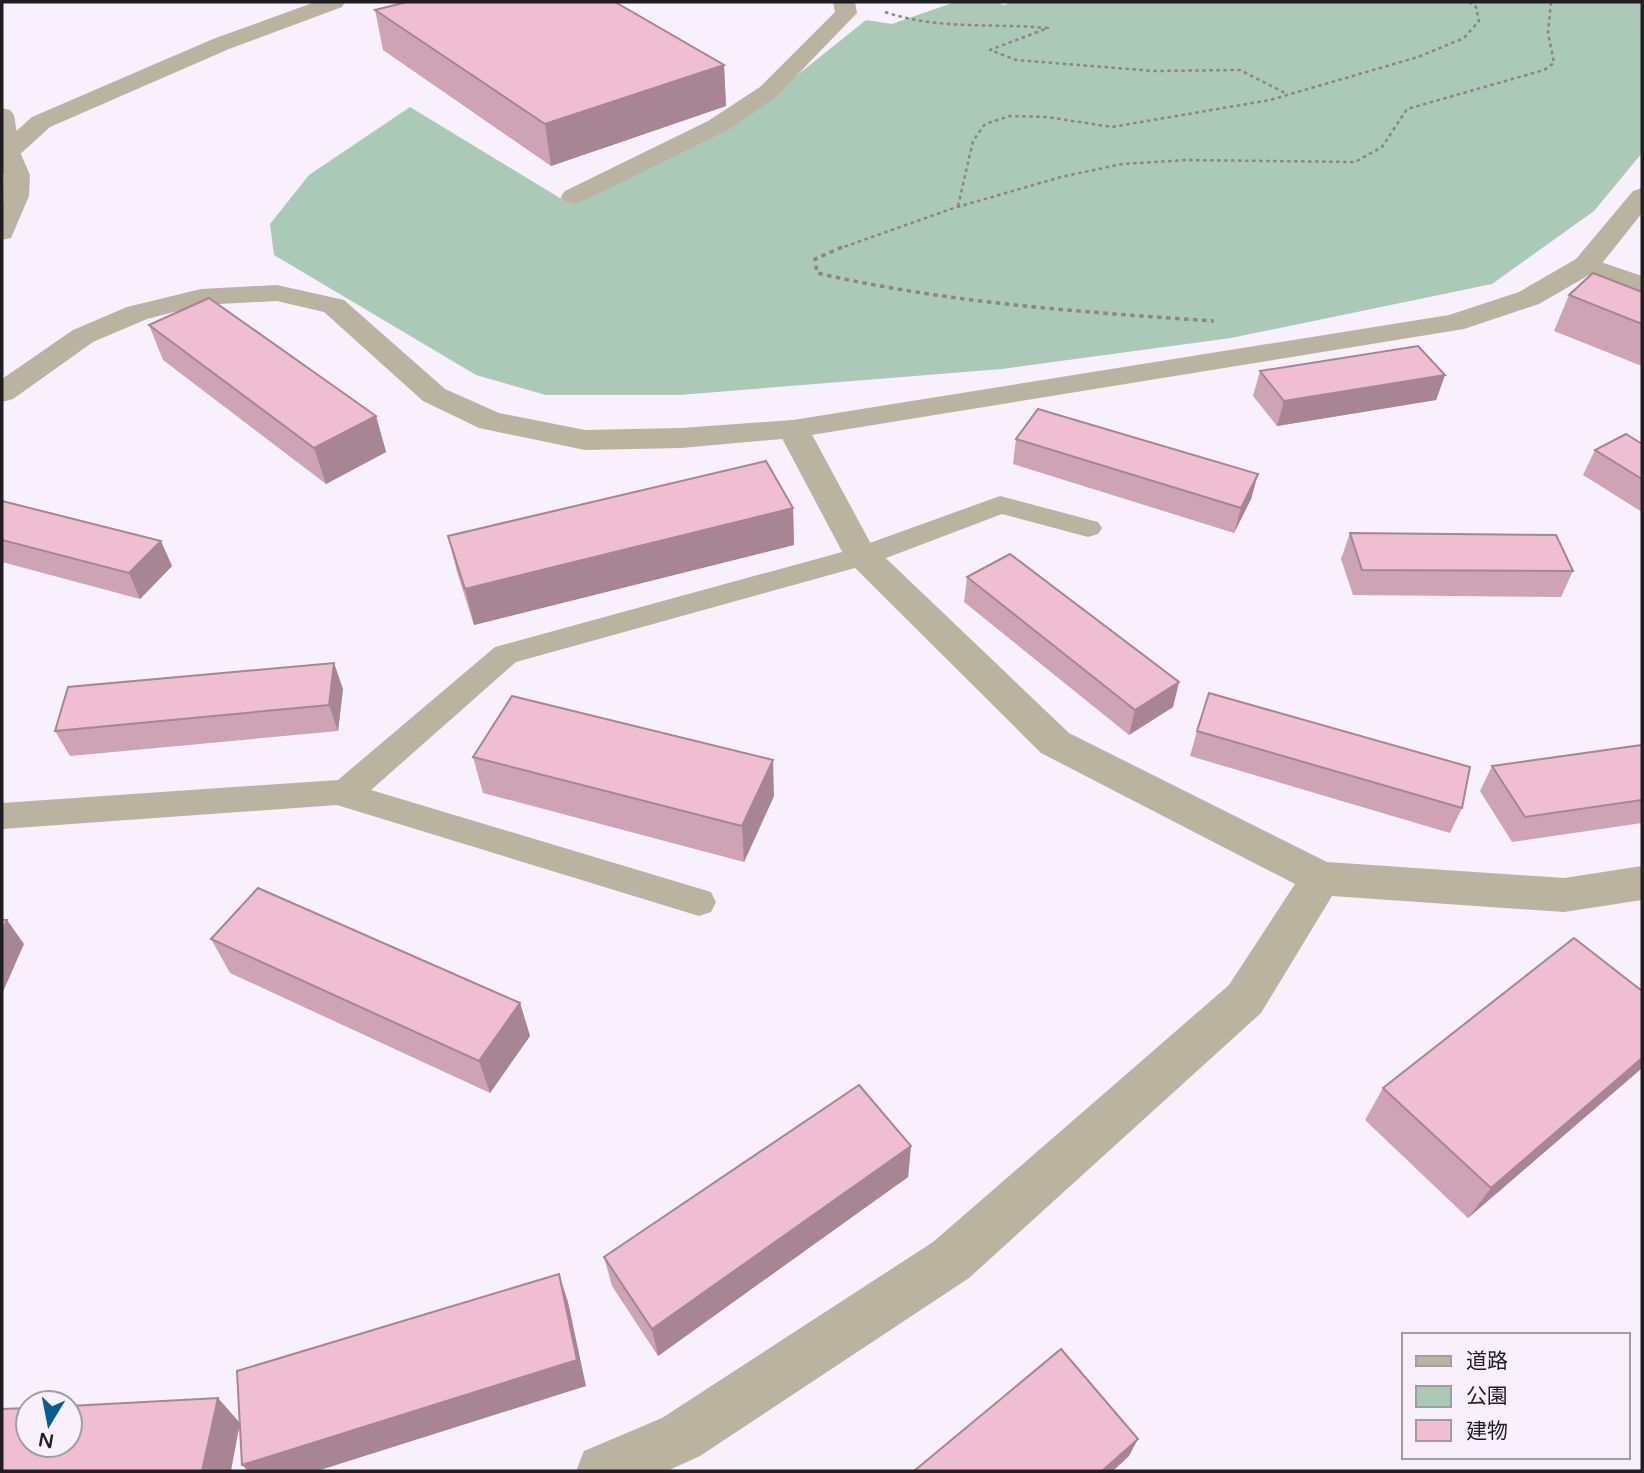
<svg xmlns="http://www.w3.org/2000/svg" width="1644" height="1473" viewBox="0 0 1644 1473" font-family="'Varela Round','Noto Sans JP',sans-serif">
<style>
.green{fill:#abc9b7}
.lines{fill:none;stroke-linecap:round;stroke-linejoin:round}
.path-far1{stroke:#8a848c;stroke-width:2.5;stroke-dasharray:3.5 3.5;stroke-linecap:butt}
.path{stroke:#8a848c;stroke-width:3.5;stroke-dasharray:4.5 4.5;stroke-linecap:butt}
.service{fill:#b9b3a0;fill-rule:evenodd}
.minor{fill:#b9b3a0;fill-rule:evenodd}
.tertiary{fill:#b9b3a0;fill-rule:evenodd}
.wall{fill:#cea3b4}
.shaded-wall{fill:#a88592}
.building{fill:#f0bed1;stroke:#a88592;stroke-width:2}
</style>
<rect width="100%" height="100%" fill="#f8f0fc"/>
<path class="green" d="M 955,2 L 994,2 L 1004,5 L 1013,2 L 1642,2 L 1642,153 L 1594,211 L 1492,284 L 1231,338 L 1002,369 L 679,395 L 546,395 L 476,375 L 274,255 L 270,224 L 309,175 L 410,107 L 560,198 L 761,104 L 866,20 L 892,24 Z"/>
<g class="lines">
<g class="path-far1">
<path d="M 885,12 C 938,30 993,23 1048,28 L 990,50 L 1016,60 L 1154,71 L 1240,70 L 1287,94"/>
<path d="M 958,206 L 973,141 L 985,124 L 1010,116 L 1047,117 L 1112,127 L 1270,100 L 1418,57 L 1464,38 L 1479,21 L 1476,7 L 1469,2"/>
<path d="M 838,249 L 954,208 L 1061,177 L 1122,164 L 1187,160 L 1355,162 L 1382,147 L 1407,109 L 1544,70 L 1554,63 L 1548,33 L 1551,2"/>
</g>
<path class="path" d="M 842,247 L 815,259 L 817,273 C 947,303 1081,312 1214,321"/>
<path class="service" d="M 1000,496 L 1098,522 L 1102,528 L 1098,534 L 1088,537 L 1002,514 L 873,563 L 516,662 L 371,790 L 711,892 L 716,902 L 711,912 L 699,916 L 337,805 L 2,829 L 2,803 L 338,780 L 495,647 L 853,549 Z"/>
<g class="minor">
<path d="M 315,2 L 345,2 L 342,7 L 229,49 L 50,127 L 17,157 L 2,158 L 2,144 L 32,117 L 213,39 Z"/>
<path d="M 833,2 L 855,2 L 857,13 L 776,97 L 726,131 L 583,201 L 574,204 L 565,201 L 561,196 L 565,191 L 708,121 L 760,87 L 835,12 Z"/>
<path d="M 1586,257 L 1642,276 L 1642,293 L 1576,271 L 1572,265 L 1576,259 Z"/>
<path d="M 793,420 L 804,422 L 809,429 L 871,544 L 1069,733 L 1327,862 L 1564,878 L 1642,866 L 1642,900 L 1564,912 L 1332,896 L 1261,1013 L 969,1278 L 700,1456 L 667,1471 L 576,1471 L 584,1451 L 662,1418 L 933,1242 L 1229,985 L 1295,884 L 1041,753 L 846,559 L 777,429 L 782,422 Z"/>
</g>
<g class="tertiary">
<path d="M 2,108 L 10,110 L 14,115 L 20,152 L 30,175 L 29,196 L 11,238 L 2,240 L 4,175 L 2,168 Z"/>
<path d="M 1642,188 L 1642,213 L 1596,271 L 1539,304 L 1464,329 L 793,438 L 681,448 L 585,450 L 479,428 L 423,401 L 324,312 L 277,301 L 201,305 L 147,319 L 93,342 L 13,399 L 2,402 L 2,379 L 73,330 L 127,307 L 201,289 L 277,285 L 344,300 L 445,389 L 499,413 L 585,430 L 681,428 L 793,420 L 1449,315 L 1519,292 L 1576,259 L 1633,191 Z"/>
</g>
</g>
<g class="wall">
<path d="M 375,10 L 724,65 L 726,106 L 551,166 L 383,50 Z"/>
<path d="M 1642,292 L 1642,366 L 1554,331 L 1569,295 Z"/>
<path d="M 149,325 L 376,416 L 386,452 L 326,484 L 163,360 Z"/>
<path d="M 1260,371 L 1445,375 L 1436,400 L 1277,426 L 1253,396 Z"/>
<path d="M 1016,439 L 1258,474 L 1251,499 L 1234,533 L 1013,464 Z"/>
<path d="M 1642,444 L 1642,512 L 1583,475 L 1595,450 Z"/>
<path d="M 2,501 L 172,566 L 140,599 L 2,562 Z"/>
<path d="M 793,508 L 794,545 L 474,625 L 457,572 L 448,536 Z"/>
<path d="M 1350,533 L 1573,571 L 1561,597 L 1353,595 L 1341,559 Z"/>
<path d="M 967,577 L 1179,682 L 1173,707 L 1129,735 L 964,602 Z"/>
<path d="M 343,689 L 338,731 L 70,756 L 55,731 Z"/>
<path d="M 1197,731 L 1462,808 L 1450,833 L 1190,756 Z"/>
<path d="M 1642,745 L 1642,823 L 1512,842 L 1480,791 L 1492,766 Z"/>
<path d="M 473,757 L 774,796 L 744,862 L 483,793 Z"/>
<path d="M 211,939 L 520,1003 L 530,1036 L 490,1093 L 230,973 Z"/>
<path d="M 1642,991 L 1642,1068 L 1468,1218 L 1365,1120 L 1383,1088 Z"/>
<path d="M 911,1146 L 908,1177 L 658,1356 L 612,1286 L 604,1257 Z"/>
</g>
<g class="shaded-wall">
<path d="M 724,65 L 726,106 L 551,166 L 545,124 Z"/>
<path d="M 1445,375 L 1436,400 L 1277,426 L 1284,401 Z"/>
<path d="M 376,416 L 386,452 L 326,484 L 314,448 Z"/>
<path d="M 1258,474 L 1251,499 L 1234,533 L 1241,508 Z"/>
<path d="M 793,508 L 794,545 L 474,625 L 465,589 Z"/>
<path d="M 161,541 L 172,566 L 140,599 L 129,573 Z"/>
<path d="M 334,663 L 343,689 L 338,731 L 329,705 Z"/>
<path d="M 1179,682 L 1173,707 L 1129,735 L 1135,710 Z"/>
<path d="M 773,760 L 774,796 L 744,862 L 742,826 Z"/>
<path d="M 7,920 L 24,944 L 2,994 L 2,931 Z"/>
<path d="M 520,1003 L 530,1036 L 490,1093 L 479,1061 Z"/>
<path d="M 1642,1058 L 1642,1068 L 1468,1218 L 1491,1188 Z"/>
<path d="M 911,1146 L 908,1177 L 658,1356 L 652,1329 Z"/>
<path d="M 559,1274 L 568,1302 L 586,1386 L 317,1471 L 248,1471 L 242,1465 Z"/>
<path d="M 218,1398 L 240,1423 L 231,1471 L 202,1471 Z"/>
<path d="M 1138,1439 L 1129,1456 L 1113,1471 L 1102,1471 Z"/>
</g>
<g class="building">
<path d="M 407,2 L 615,2 L 724,65 L 545,124 L 375,10 Z"/>
<path d="M 1593,273 L 1642,292 L 1642,324 L 1569,295 Z"/>
<path d="M 209,298 L 376,416 L 314,448 L 149,325 Z"/>
<path d="M 1418,346 L 1445,375 L 1284,401 L 1260,371 Z"/>
<path d="M 1038,409 L 1258,474 L 1241,508 L 1016,439 Z"/>
<path d="M 1626,434 L 1642,444 L 1642,479 L 1595,450 Z"/>
<path d="M 766,461 L 793,508 L 465,589 L 448,536 Z"/>
<path d="M 2,501 L 161,541 L 129,573 L 2,540 Z"/>
<path d="M 1350,533 L 1556,535 L 1573,571 L 1362,570 Z"/>
<path d="M 1010,554 L 1179,682 L 1135,710 L 967,577 Z"/>
<path d="M 334,663 L 329,705 L 55,731 L 68,687 Z"/>
<path d="M 1209,693 L 1470,767 L 1462,808 L 1197,731 Z"/>
<path d="M 512,696 L 773,760 L 742,826 L 473,757 Z"/>
<path d="M 1642,745 L 1642,800 L 1525,817 L 1492,766 Z"/>
<path d="M 258,888 L 520,1003 L 479,1061 L 211,939 Z"/>
<path d="M 2,920 L 7,920 L 2,931 Z"/>
<path d="M 1574,938 L 1642,991 L 1642,1058 L 1491,1188 L 1383,1088 Z"/>
<path d="M 859,1085 L 911,1146 L 652,1329 L 604,1257 Z"/>
<path d="M 559,1274 L 577,1360 L 242,1465 L 237,1371 Z"/>
<path d="M 1061,1349 L 1138,1439 L 1102,1471 L 914,1471 Z"/>
<path d="M 218,1398 L 202,1471 L 2,1471 L 2,1409 L 28,1408 L 28,1445 L 70,1445 L 70,1406 Z"/>
</g>
<rect width="1644" height="1473" fill="none" stroke="#211e22" stroke-width="7"/>
<rect x="1402" y="1333" width="228" height="126" fill="#f8f0fc" stroke="#a29ca5" stroke-width="2"/>
<rect x="1416" y="1356" width="35" height="10" fill="#b9b3a0" stroke="#a29ca5" stroke-width="2"/>
<text x="1466" y="1368" font-size="21" fill="#211e22">道路</text>
<rect x="1416" y="1386" width="35" height="21" fill="#abc9b7" stroke="#a29ca5" stroke-width="2"/>
<text x="1466" y="1403" font-size="21" fill="#211e22">公園</text>
<rect x="1416" y="1420" width="35" height="21" fill="#f0bed1" stroke="#a29ca5" stroke-width="2"/>
<text x="1466" y="1438" font-size="21" fill="#211e22">建物</text>
<g transform="translate(49 1424) rotate(190)"><circle r="33" fill="#f8f0fc" stroke="#a29ca5" stroke-width="2"/>
<path d="M0-5L12 26L0 18L-12 26Z" fill="#085e90"/>
<text y="-10" font-size="19" font-weight="bold" text-anchor="middle" fill="#211e22">N</text>
</g>
</svg>
